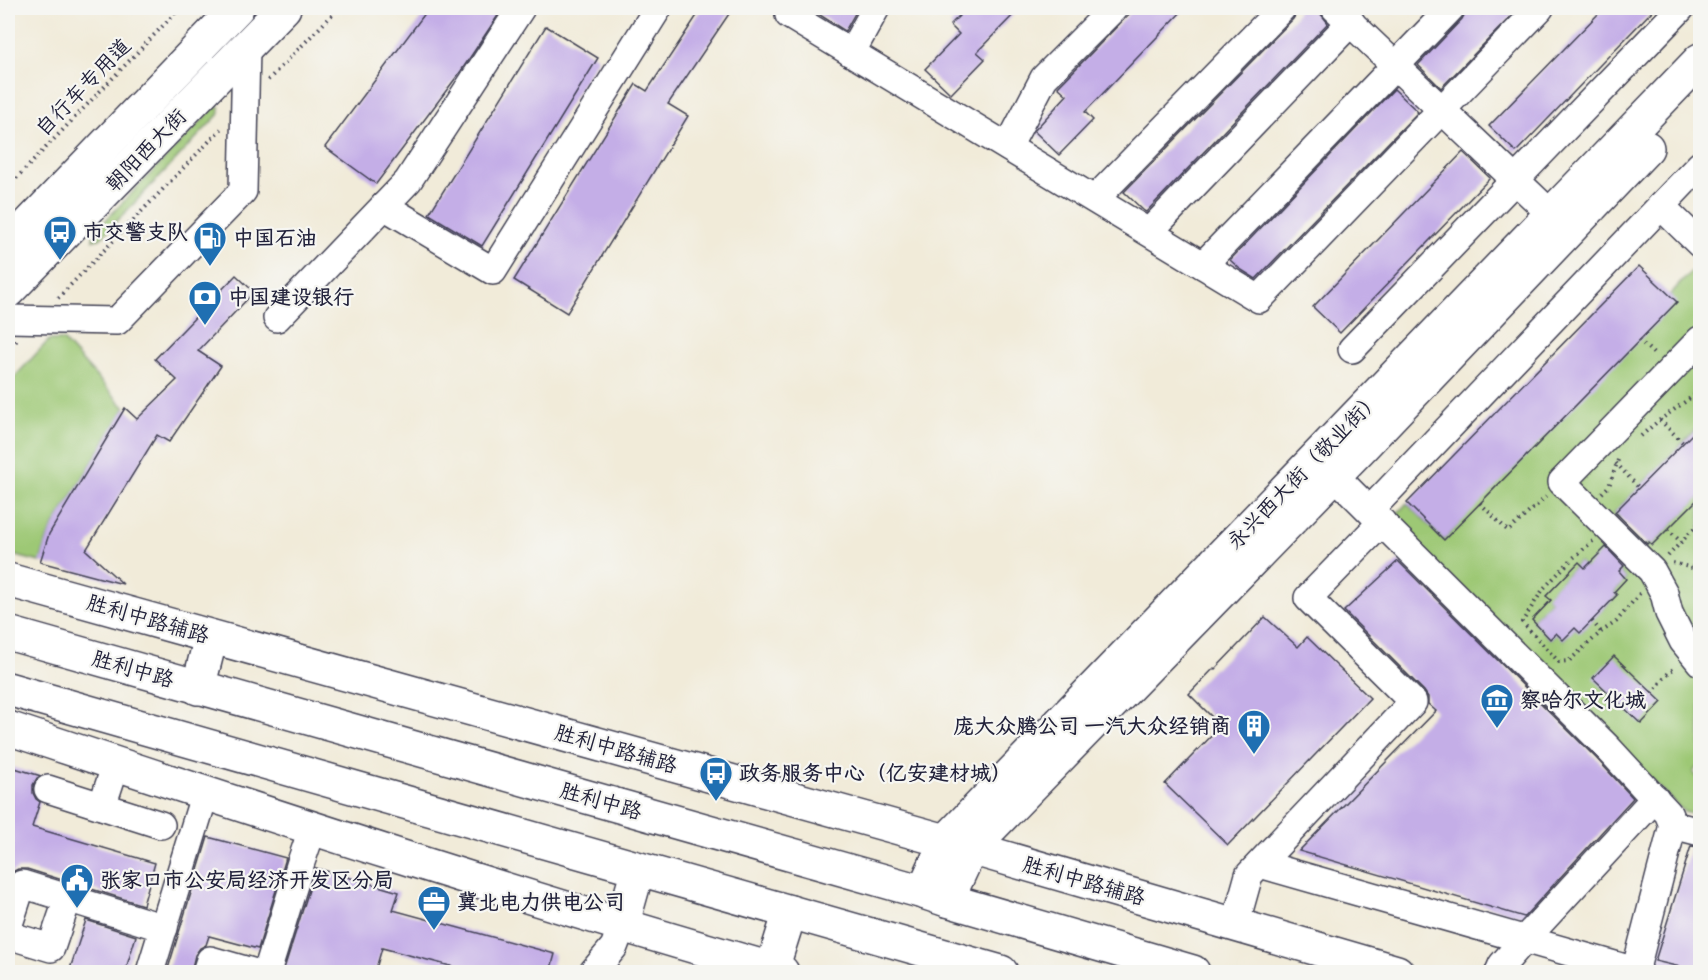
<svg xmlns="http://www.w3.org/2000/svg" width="1708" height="980" viewBox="0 0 1708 980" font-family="Itim,'LXGW WenKai TC',sans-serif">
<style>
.green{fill:#9dc875;stroke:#607558;stroke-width:1.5;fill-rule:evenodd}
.building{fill:#c4aee7}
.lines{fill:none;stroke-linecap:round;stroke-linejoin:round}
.minor-casing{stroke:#414053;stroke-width:30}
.major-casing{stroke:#414053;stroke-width:36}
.highway-casing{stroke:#414053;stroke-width:36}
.path{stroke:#414053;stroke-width:4;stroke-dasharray:1.5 4.5;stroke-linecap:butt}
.minor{stroke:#fff;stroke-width:27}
.major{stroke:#fff;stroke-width:33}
.highway{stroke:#fff;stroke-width:33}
.labels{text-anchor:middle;stroke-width:4.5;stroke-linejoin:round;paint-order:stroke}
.street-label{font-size:21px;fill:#22223b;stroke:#f6f6f2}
.poi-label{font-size:21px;font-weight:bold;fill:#22223b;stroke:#f6f6f2;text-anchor:start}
</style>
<rect width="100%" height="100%" fill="#f6f6f2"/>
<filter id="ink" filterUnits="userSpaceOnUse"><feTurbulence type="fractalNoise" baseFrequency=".0167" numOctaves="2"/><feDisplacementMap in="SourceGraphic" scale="12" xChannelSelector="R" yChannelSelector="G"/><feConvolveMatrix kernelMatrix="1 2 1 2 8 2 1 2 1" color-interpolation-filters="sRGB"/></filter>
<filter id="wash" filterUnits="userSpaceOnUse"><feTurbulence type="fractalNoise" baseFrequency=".008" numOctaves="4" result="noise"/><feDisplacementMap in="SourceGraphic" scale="24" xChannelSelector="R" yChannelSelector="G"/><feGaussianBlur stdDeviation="1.35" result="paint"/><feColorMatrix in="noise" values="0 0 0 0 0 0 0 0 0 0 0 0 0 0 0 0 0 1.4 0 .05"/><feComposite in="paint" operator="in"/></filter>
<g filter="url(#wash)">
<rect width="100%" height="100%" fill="#f1ebd9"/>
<g class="green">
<path d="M 219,107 L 220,113 L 100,239 L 93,240 L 94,232 L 214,108 Z"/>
<path d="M 1700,262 L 1700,431 L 1697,428 L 1614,513 L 1619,518 L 1613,524 L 1644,547 L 1649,542 L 1652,545 L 1700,496 L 1700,764 L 1693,772 L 1700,780 L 1700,816 L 1684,812 L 1392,519 L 1407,503 L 1444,540 ZM 1579,562 L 1585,568 L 1623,566 L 1619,571 L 1626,579 L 1614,592 L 1617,595 L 1580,632 L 1575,628 L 1563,640 L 1556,633 L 1550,639 L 1532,620 L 1551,600 L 1547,596 Z"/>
<path d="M 49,340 L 63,340 L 125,408 L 49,534 L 40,562 L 8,554 L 8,384 Z"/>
</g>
<g id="blocks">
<g class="building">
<path d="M 429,8 L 503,8 L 461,71 L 376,184 L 325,147 Z"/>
<path d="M 702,8 L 733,8 L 668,104 L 688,116 L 567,313 L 514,280 L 636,84 L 647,91 Z"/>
<path d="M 809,8 L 858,8 L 845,31 Z"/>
<path d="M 967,8 L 1020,8 L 977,52 L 985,59 L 951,94 L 925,69 L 959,34 L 950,25 Z"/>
<path d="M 1135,8 L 1185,8 L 1085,112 L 1093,120 L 1059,155 L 1034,131 L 1067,95 L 1058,87 Z"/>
<path d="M 1300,8 L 1316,8 L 1328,23 L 1146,212 L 1144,211 L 1124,192 L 1293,19 Z"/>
<path d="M 1468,8 L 1519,8 L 1441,88 L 1418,65 L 1462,19 Z"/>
<path d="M 1604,8 L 1655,8 L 1516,152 L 1489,126 Z"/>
<path d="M 546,26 L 598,58 L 482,246 L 429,214 Z"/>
<path d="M 1394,89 L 1418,112 L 1256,279 L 1240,269 L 1230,260 Z"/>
<path d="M 1463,152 L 1490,178 L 1340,333 L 1313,307 Z"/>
<path d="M 1639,266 L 1677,302 L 1444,540 L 1407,503 Z"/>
<path d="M 236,275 L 254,292 L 198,351 L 221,366 L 169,442 L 157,435 L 86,550 L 123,584 L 40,562 L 49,534 L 125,408 L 137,419 L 177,380 L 155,359 Z"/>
<path d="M 1701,425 L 1701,496 L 1652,545 L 1649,542 L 1647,544 L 1615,512 Z"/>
<path d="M 1606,547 L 1624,566 L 1619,571 L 1626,579 L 1614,592 L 1617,595 L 1580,633 L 1575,628 L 1563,640 L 1556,633 L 1550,639 L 1532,620 L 1551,600 L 1546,596 L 1579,562 L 1585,568 Z"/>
<path d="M 1398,561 L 1596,758 L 1633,798 L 1524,917 L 1299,851 L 1436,711 L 1428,704 L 1428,697 L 1424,691 L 1344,611 Z"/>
<path d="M 1265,617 L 1298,647 L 1307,637 L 1370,698 L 1228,845 L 1165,784 L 1221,726 L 1189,694 L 1214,668 L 1215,669 Z"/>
<path d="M 1614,656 L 1662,702 L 1641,724 L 1593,678 Z"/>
<path d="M 8,766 L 41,776 L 37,778 L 33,785 L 33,793 L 36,799 L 40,802 L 32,827 L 155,863 L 143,905 L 27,869 L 18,869 L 12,872 L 8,878 Z"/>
<path d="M 208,837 L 286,858 L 258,949 L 209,936 L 206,945 L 200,948 L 195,955 L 191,972 L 167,972 Z"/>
<path d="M 1691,846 L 1701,847 L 1701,972 L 1655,961 Z"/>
<path d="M 316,868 L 399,892 L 393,910 L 555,954 L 550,972 L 473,972 L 382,948 L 375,972 L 283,972 Z"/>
<path d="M 86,920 L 136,936 L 125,972 L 69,972 Z"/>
</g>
</g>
</g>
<g filter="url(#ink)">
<use href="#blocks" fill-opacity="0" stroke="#414053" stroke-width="1.5"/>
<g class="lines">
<defs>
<g id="minor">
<path d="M 793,8 L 789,15 L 1259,299 L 1540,8"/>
<path d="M 1335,8 L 1551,214"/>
<path d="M 851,53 L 876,8"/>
<path d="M 1008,147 L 1044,78 L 1114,8"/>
<path d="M 1095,199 L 1282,8"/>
<path d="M 384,206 L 493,271 L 658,8"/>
<path d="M 1661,206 L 1700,244"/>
<path d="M 1149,232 L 1351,22"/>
<path d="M 1203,265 L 1451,8"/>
<path d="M 277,318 L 408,181 L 521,8"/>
<path d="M 8,319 L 117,321 L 243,191 L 246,47"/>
<path d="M 1700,340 L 1562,482 L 1652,571 L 1664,593 L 1669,613 L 1683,641 L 1700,662"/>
<path d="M 1352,349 L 1681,8"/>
<path d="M 1334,475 L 1607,747 L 1668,813 L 1673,825"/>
<path d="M 1370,510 L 1700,165"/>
<path d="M 48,789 L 161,825"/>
<path d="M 102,806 L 116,764"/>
<path d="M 1260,864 L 1639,972"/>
<path d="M 1235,925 L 1249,875 L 1413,702 L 1308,598 L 1382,522"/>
<path d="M 8,927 L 22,884 L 164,928"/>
<path d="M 8,935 L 51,948 L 68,898"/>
<path d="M 150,972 L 205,793"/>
<path d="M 206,972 L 210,960 L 252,972"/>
<path d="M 267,972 L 301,862 L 313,827"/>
<path d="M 593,972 L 614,947 L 622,926"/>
<path d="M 1499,972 L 1502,965 L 1524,940 L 1655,798"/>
<path d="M 1635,972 L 1673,825 L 1700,832"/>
</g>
<g id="major">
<path d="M 8,246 L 237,8"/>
<path d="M 8,291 L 284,8"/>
<path d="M 8,580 L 971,848 L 1397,972"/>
<path d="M 198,688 L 211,637"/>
<path d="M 8,728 C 264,813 522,898 782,972"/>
<path d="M 923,892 L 946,841 L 1700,60"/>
<path d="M 947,900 L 971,848 L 1361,448 L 1647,148"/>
<path d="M 622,926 L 638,869"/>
<path d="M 772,969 L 790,912"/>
</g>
<g id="highway">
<path d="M 8,633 L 923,892 L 947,900 L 1193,972"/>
<path d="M 8,689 L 1001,972"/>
</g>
</defs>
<use href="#minor" class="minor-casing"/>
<use href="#major" class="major-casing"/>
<use href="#highway" class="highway-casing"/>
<g class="path">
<path d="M 268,80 L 339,8"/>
<path d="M 8,187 L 180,8"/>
<path d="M 58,298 L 221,129"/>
<path d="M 1639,340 L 1656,356"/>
<path d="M 8,351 L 17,340"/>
<path d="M 1660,420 L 1683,443"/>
<path d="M 1641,436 L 1657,422 L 1700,391"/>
<path d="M 1616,463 L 1639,488"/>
<path d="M 1602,493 L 1609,486 L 1619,457"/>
<path d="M 1480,503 L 1508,531 L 1546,497"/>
<path d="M 1668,529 L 1681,542"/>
<path d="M 1593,541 L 1572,559 L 1544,588 L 1522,622 L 1559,662 L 1569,661 L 1601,632 L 1616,622 L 1640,593"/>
<path d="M 1668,556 L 1700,522"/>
<path d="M 1673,563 L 1700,570"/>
<path d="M 1592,621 L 1601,632"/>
<path d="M 1652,693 L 1670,671 L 1676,668"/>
</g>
<use href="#minor" class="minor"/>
<use href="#major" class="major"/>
<use href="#highway" class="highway"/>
</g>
</g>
<defs>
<symbol id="bus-pin" viewBox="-11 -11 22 30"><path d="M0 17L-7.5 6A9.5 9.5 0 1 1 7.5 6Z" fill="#1f6fb2" stroke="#f6f6f2"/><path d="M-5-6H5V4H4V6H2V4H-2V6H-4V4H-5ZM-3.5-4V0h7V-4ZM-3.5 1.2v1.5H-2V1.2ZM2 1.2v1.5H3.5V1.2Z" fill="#fff"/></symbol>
<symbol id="fuel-pin" viewBox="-11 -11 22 30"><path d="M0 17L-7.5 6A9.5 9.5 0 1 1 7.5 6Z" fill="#1f6fb2" stroke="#f6f6f2"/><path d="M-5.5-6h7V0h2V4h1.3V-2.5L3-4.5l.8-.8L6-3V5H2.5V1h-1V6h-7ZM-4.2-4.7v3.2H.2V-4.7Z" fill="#fff"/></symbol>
<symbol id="bank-pin" viewBox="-11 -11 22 30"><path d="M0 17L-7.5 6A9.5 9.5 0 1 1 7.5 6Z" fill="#1f6fb2" stroke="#f6f6f2"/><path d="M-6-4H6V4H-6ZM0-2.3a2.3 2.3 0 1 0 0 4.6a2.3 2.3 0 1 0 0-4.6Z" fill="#fff"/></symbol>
<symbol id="museum-pin" viewBox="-11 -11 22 30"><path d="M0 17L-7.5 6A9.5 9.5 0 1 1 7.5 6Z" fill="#1f6fb2" stroke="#f6f6f2"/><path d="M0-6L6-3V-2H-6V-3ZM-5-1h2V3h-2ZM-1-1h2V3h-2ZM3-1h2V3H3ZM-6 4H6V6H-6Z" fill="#fff"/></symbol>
<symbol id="building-pin" viewBox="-11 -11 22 30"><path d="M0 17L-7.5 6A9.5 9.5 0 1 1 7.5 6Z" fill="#1f6fb2" stroke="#f6f6f2"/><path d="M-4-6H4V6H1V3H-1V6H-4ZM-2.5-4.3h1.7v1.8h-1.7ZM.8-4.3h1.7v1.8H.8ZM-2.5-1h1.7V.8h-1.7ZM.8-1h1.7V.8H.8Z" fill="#fff"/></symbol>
<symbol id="civic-pin" viewBox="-11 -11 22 30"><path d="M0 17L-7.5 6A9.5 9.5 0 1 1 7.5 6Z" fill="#1f6fb2" stroke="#f6f6f2"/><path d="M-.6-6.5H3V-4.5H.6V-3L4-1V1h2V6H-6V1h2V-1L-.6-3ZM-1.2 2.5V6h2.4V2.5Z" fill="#fff"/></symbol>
<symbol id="office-pin" viewBox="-11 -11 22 30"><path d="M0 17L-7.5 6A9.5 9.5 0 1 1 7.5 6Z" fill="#1f6fb2" stroke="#f6f6f2"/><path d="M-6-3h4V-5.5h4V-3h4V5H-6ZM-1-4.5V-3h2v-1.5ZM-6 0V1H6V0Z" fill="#fff"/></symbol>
</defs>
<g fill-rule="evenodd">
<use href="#bus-pin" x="41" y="213" width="38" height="52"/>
<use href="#fuel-pin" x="191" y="219" width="38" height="52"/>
<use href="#bank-pin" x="186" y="278" width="38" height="52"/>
<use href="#museum-pin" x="1478" y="681" width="38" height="52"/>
<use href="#building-pin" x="1235" y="707" width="38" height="52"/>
<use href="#bus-pin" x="697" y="754" width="38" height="52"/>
<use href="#civic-pin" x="58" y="861" width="38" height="52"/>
<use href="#office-pin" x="415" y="883" width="38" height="52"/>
</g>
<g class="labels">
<g class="street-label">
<text transform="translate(83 87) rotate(-46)" y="7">自行车专用道</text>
<text transform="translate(146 150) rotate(-46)" y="7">朝阳西大街</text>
<text transform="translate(1304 470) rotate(-46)" y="7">永兴西大街（敬业街）</text>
<text transform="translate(148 619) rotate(16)" y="7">胜利中路辅路</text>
<text transform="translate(133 669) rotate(16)" y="7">胜利中路</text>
<text transform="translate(616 749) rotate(16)" y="7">胜利中路辅路</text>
<text transform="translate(601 801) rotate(16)" y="7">胜利中路</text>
<text transform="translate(1084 881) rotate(16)" y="7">胜利中路辅路</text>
</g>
<g class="poi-label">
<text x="83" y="239">市交警支队</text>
<text x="233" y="245">中国石油</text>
<text x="228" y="304">中国建设银行</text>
<text x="1520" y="707">察哈尔文化城</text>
<text x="1231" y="733" text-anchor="end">庞大众腾公司 一汽大众经销商</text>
<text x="739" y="780">政务服务中心（亿安建材城）</text>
<text x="100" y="887">张家口市公安局经济开发区分局</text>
<text x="457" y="909">冀北电力供电公司</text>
</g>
</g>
<rect width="1708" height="980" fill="none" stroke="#f6f6f2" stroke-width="30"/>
</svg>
